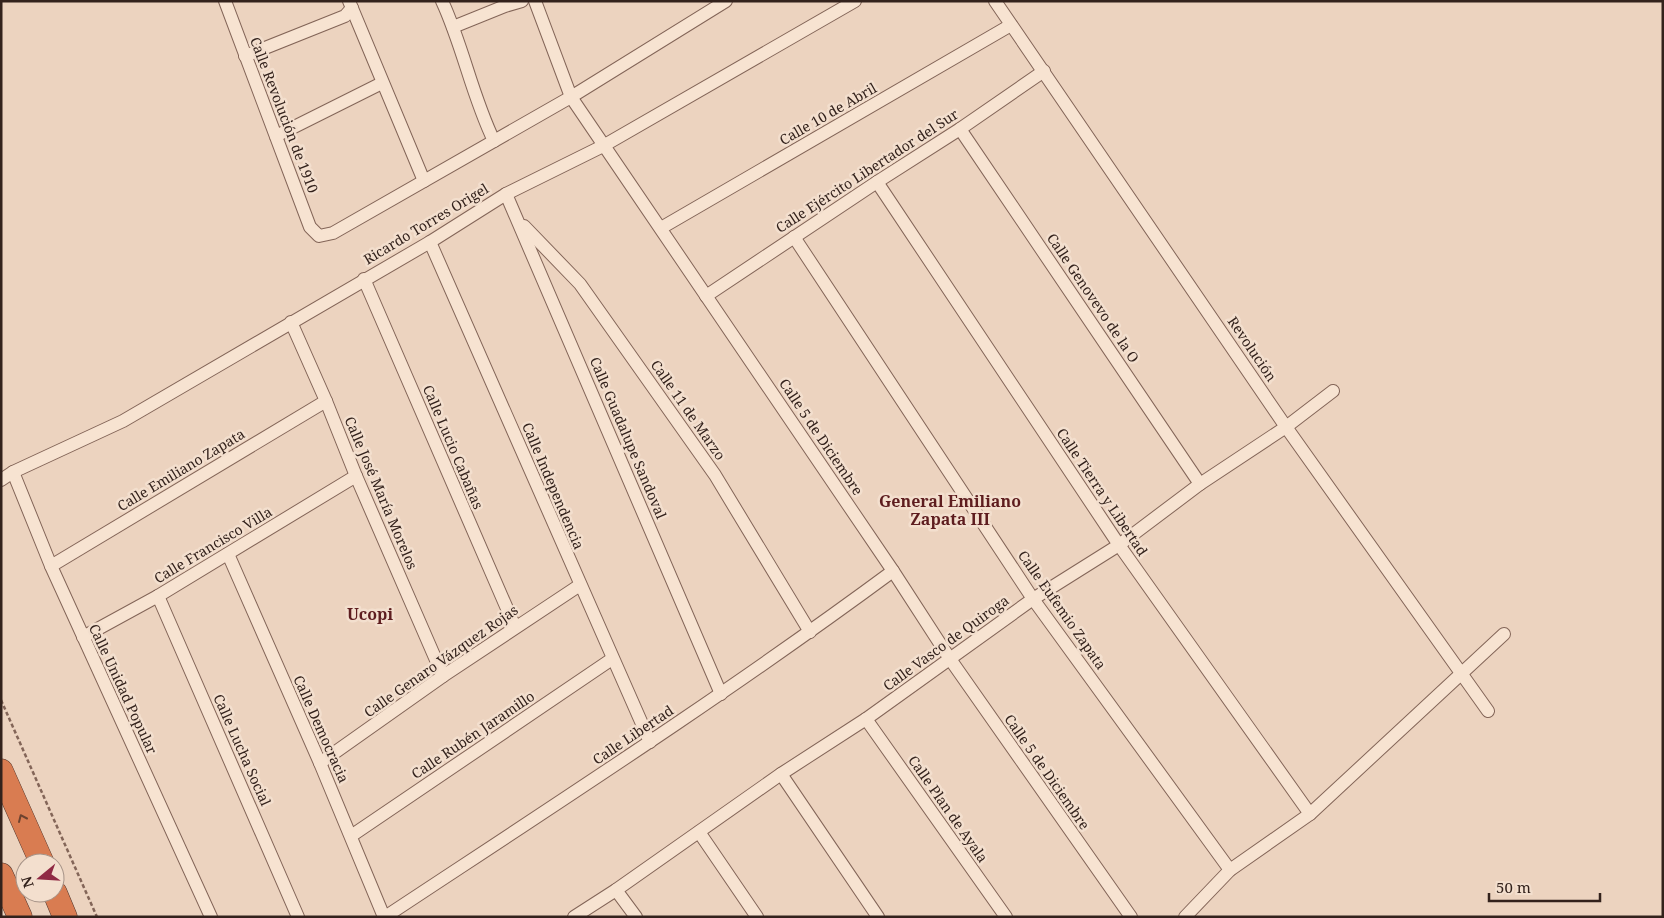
<svg xmlns="http://www.w3.org/2000/svg" width="1664" height="918" viewBox="0 0 1664 918" font-family="'Noto Serif',serif">
<style>
.lines{fill:none;stroke-linecap:round;stroke-linejoin:round}
.street-casing{stroke:#836558;stroke-width:14}
.highway-casing{stroke:#51352c;stroke-width:25}
.path{stroke:#836558;stroke-width:2.5;stroke-dasharray:4 2.5;stroke-linecap:butt}
.street{stroke:#f7e3d1;stroke-width:12}
.highway{stroke:#d97c51;stroke-width:24}
.oneway{stroke:#6d422f}
.labels{text-anchor:middle;stroke-width:5;stroke-linejoin:round;paint-order:stroke}
.street-label{font-size:14px;fill:#33221c;stroke:#f3dfce}
.quarter-label{font-size:16px;font-weight:bold;fill:#5e1d1f;stroke:#f3dfce}
</style>
<rect width="100%" height="100%" fill="#ecd3bf"/>
<g class="lines">
<defs>
<g id="street">
<path d="M 225,1 L 310,227 L 319,236 L 333,233 L 571,97 L 726,1"/>
<path d="M 349,1 L 424,181"/>
<path d="M 442,1 C 463,46 472,96 494,141"/>
<path d="M 535,1 L 571,97 L 893,571 L 950,659 L 1131,917"/>
<path d="M 995,1 L 1286,427 L 1488,711"/>
<path d="M 453,27 L 505,6 L 522,1"/>
<path d="M 245,56 L 345,16 L 352,8"/>
<path d="M 960,129 L 1200,484"/>
<path d="M 276,136 L 382,83"/>
<path d="M 877,182 L 1119,545 L 1310,814"/>
<path d="M 506,194 L 721,694"/>
<path d="M 524,226 L 580,284 L 715,475 L 810,632"/>
<path d="M 661,228 L 1011,25"/>
<path d="M 794,237 L 1033,599 L 1230,870"/>
<path d="M 430,242 L 650,742"/>
<path d="M 364,279 L 515,627"/>
<path d="M 706,296 L 877,182 L 960,129 L 1044,71"/>
<path d="M 291,322 L 326,401 L 356,476 L 443,676"/>
<path d="M 13,472 L 51,566 L 211,917"/>
<path d="M 1,480 L 13,472 L 123,421 L 430,242 L 506,194 L 603,146 L 855,1"/>
<path d="M 228,554 L 320,763 L 384,917"/>
<path d="M 51,566 L 326,401"/>
<path d="M 158,596 L 298,917"/>
<path d="M 83,637 L 158,596 L 356,476"/>
<path d="M 866,719 L 1006,917"/>
<path d="M 320,763 L 443,676 L 580,585"/>
<path d="M 781,774 L 878,917"/>
<path d="M 699,832 L 757,917"/>
<path d="M 351,836 L 612,659"/>
<path d="M 616,890 L 636,917"/>
<path d="M 385,917 C 556,804 728,693 893,571"/>
<path d="M 574,917 L 616,890 L 781,774 L 866,719 L 1033,599 L 1119,545 L 1200,484 L 1286,427 L 1333,391"/>
<path d="M 1185,917 L 1230,870 L 1310,814 L 1504,634"/>
</g>
<g id="highway">
<path d="M 1,771 L 42,863"/>
<path d="M 1,875 L 20,917"/>
<path d="M 55,893 L 65,917"/>
</g>
</defs>
<use href="#street" class="street-casing"/>
<use href="#highway" class="highway-casing"/>
<path class="path" d="M 1,700 L 97,917"/>
<use href="#street" class="street"/>
<use href="#highway" class="highway"/>
</g>
<defs><path id="oneway-chevron" d="M-2-3.5L2.5 0L-2 3.5" fill="none" stroke-width="1.6" stroke-linecap="round" stroke-linejoin="round" transform="scale(1.25)"/></defs>
<use class="oneway" href="#oneway-chevron" transform="translate(22 818) rotate(-114)"/>
<g class="labels">
<g class="street-label">
<text transform="translate(828 114) rotate(-30)" y="5">Calle 10 de Abril</text>
<text transform="translate(284 115) rotate(69)" y="5">Calle Revolución de 1910</text>
<text transform="translate(867 171) rotate(-33)" y="5">Calle Ejército Libertador del Sur</text>
<text transform="translate(426 224) rotate(-31)" y="5">Ricardo Torres Origel</text>
<text transform="translate(1093 298) rotate(56)" y="5">Calle Genovevo de la O</text>
<text transform="translate(1252 349) rotate(56)" y="5">Revolución</text>
<text transform="translate(688 410) rotate(55)" y="5">Calle 11 de Marzo</text>
<text transform="translate(821 437) rotate(56)" y="5">Calle 5 de Diciembre</text>
<text transform="translate(628 438) rotate(67)" y="5">Calle Guadalupe Sandoval</text>
<text transform="translate(453 447) rotate(67)" y="5">Calle Lucio Cabañas</text>
<text transform="translate(181 470) rotate(-31)" y="5">Calle Emiliano Zapata</text>
<text transform="translate(553 486) rotate(67)" y="5">Calle Independencia</text>
<text transform="translate(1102 492) rotate(56)" y="5">Calle Tierra y Libertad</text>
<text transform="translate(381 493) rotate(67)" y="5">Calle José María Morelos</text>
<text transform="translate(213 545) rotate(-31)" y="5">Calle Francisco Villa</text>
<text transform="translate(1062 610) rotate(55)" y="5">Calle Eufemio Zapata</text>
<text transform="translate(946 643) rotate(-36)" y="5">Calle Vasco de Quiroga</text>
<text transform="translate(441 661) rotate(-35)" y="5">Calle Genaro Vázquez Rojas</text>
<text transform="translate(123 689) rotate(65)" y="5">Calle Unidad Popular</text>
<text transform="translate(321 729) rotate(66)" y="5">Calle Democracia</text>
<text transform="translate(473 735) rotate(-34)" y="5">Calle Rubén Jaramillo</text>
<text transform="translate(633 735) rotate(-34)" y="5">Calle Libertad</text>
<text transform="translate(242 750) rotate(66)" y="5">Calle Lucha Social</text>
<text transform="translate(1047 772) rotate(55)" y="5">Calle 5 de Diciembre</text>
<text transform="translate(948 809) rotate(55)" y="5">Calle Plan de Ayala</text>
</g>
<g class="quarter-label">
<text x="950" y="507">General Emiliano<tspan x="950" dy="18">Zapata III</tspan></text>
<text x="370" y="620">Ucopi</text>
</g>
</g>
<rect width="1664" height="918" fill="none" stroke="#33221c" stroke-width="5"/>
<g transform="translate(40 878) rotate(252)"><circle r="24" fill="#f3dfce" stroke="#a69387"/>
<path d="M0-4L9 19L0 12L-9 19Z" fill="#902a44"/>
<text y="-8" font-size="14" font-weight="bold" text-anchor="middle" fill="#33221c">N</text>
</g>
<path d="M1489 893v8h111v-8" fill="none" stroke="#33221c" stroke-width="2.5"/>
<text x="1496" y="893" font-size="15" fill="#33221c" stroke="#f3dfce" stroke-width="4" paint-order="stroke">50 m</text>
</svg>
